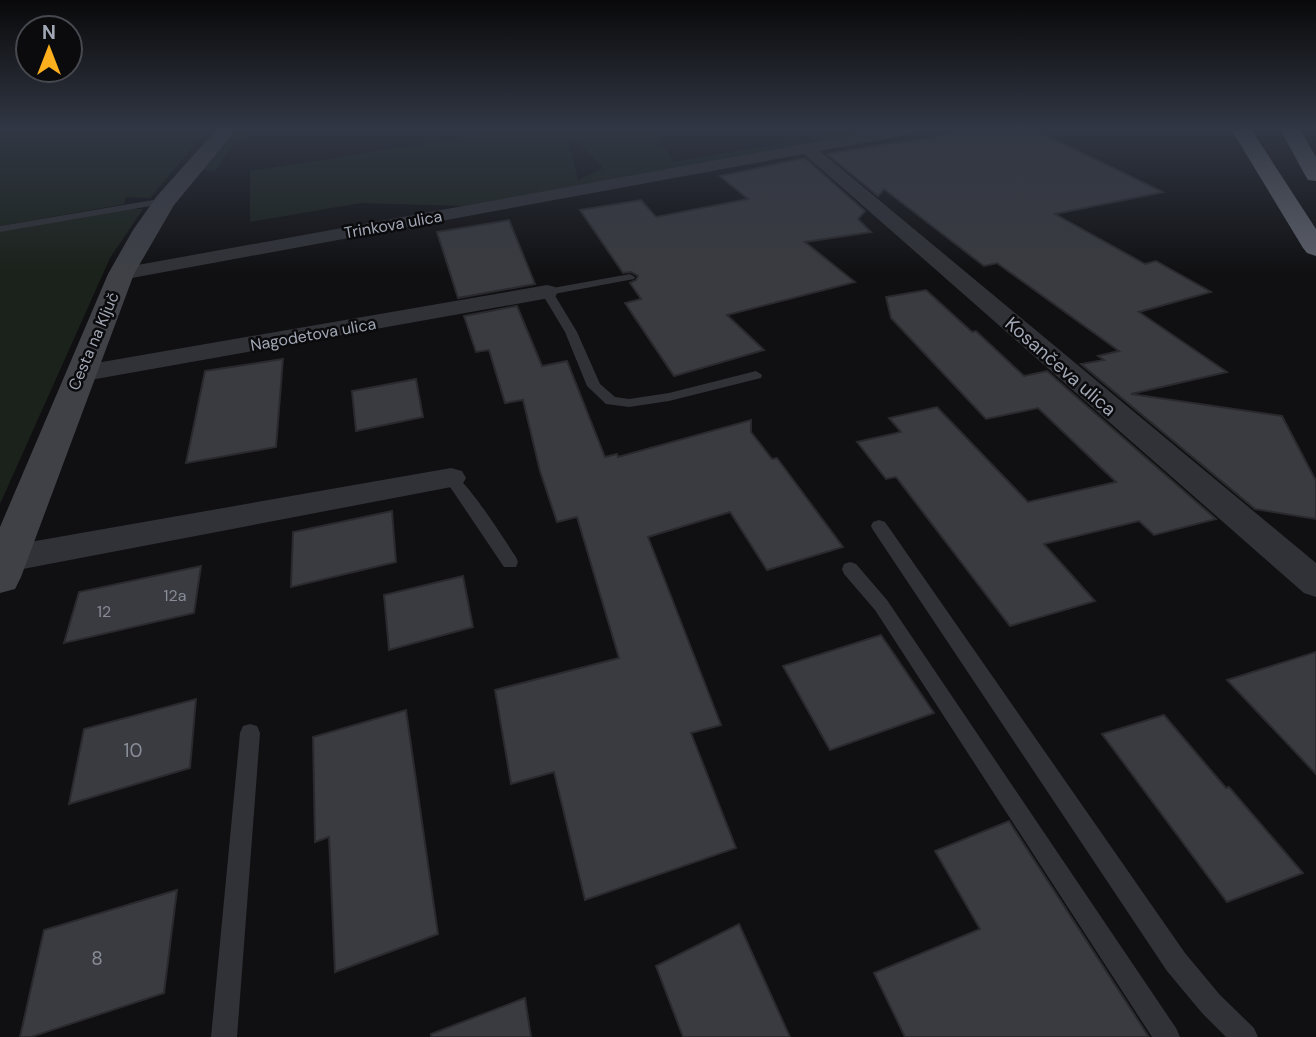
<svg xmlns="http://www.w3.org/2000/svg" width="1316" height="1037" viewBox="0 0 1316 1037" font-family="'DM Sans',sans-serif">
<style>
.green{fill:#1b221b;fill-rule:evenodd}
.building{fill:#3a3b40;stroke:#2a2a2e;stroke-width:2}
.lines{fill:none;stroke-linecap:round;stroke-linejoin:round}
.lane{fill:#313237;fill-rule:evenodd}
.street{fill:#313237;fill-rule:evenodd}
.secondary{fill:#3f4147;fill-rule:evenodd}
.highway{fill:#5d6069;fill-rule:evenodd}
.labels{text-anchor:middle;stroke-width:5;stroke-linejoin:round;paint-order:stroke}
.far-street-label{font-size:16px;fill:#a1a7b4;stroke:#0b0b0d}
.number-label{font-size:16px;fill:#878c97}
.street-label{font-size:19px;fill:#a1a7b4;stroke:#0b0b0d}
.near-number-label{font-size:19px;fill:#878c97}
</style>
<rect width="100%" height="100%" fill="#101012"/>
<g class="green">
<path d="M 0,129 L 197,129 L 201,137 L 150,198 L 126,197 L 124,204 L 0,226 Z"/>
<path d="M 239,129 L 253,129 L 229,151 L 215,171 L 201,170 Z"/>
<path d="M 519,129 L 651,129 L 674,162 L 866,129 L 893,129 L 464,206 L 361,203 L 250,222 L 250,171 ZM 568,138 L 577,141 L 603,168 L 578,180 Z"/>
<path d="M 131,209 L 143,209 L 110,258 L 0,504 L 0,231 Z"/>
</g>
<g class="building">
<path d="M 981,129 L 1033,129 L 1163,192 L 1055,214 L 1145,264 L 1156,261 L 1211,292 L 1139,312 L 1227,372 L 1131,394 L 1282,416 L 1316,481 L 1316,519 L 1255,509 L 1081,364 L 1104,360 L 1098,356 L 1119,351 L 997,263 L 984,266 L 884,189 L 878,196 L 827,154 Z"/>
<path d="M 805,158 L 865,211 L 858,219 L 871,232 L 805,242 L 855,282 L 727,315 L 764,350 L 674,376 L 625,303 L 641,299 L 630,283 L 636,280 L 638,276 L 631,272 L 623,273 L 580,210 L 641,200 L 656,217 L 748,199 L 720,176 Z"/>
<path d="M 509,220 L 535,284 L 458,298 L 437,232 Z"/>
<path d="M 926,290 L 972,332 L 976,331 L 1024,376 L 1047,371 L 1216,519 L 1154,535 L 1139,521 L 1044,544 L 1095,601 L 1010,626 L 896,477 L 886,479 L 857,442 L 901,432 L 889,418 L 937,407 L 1028,502 L 1116,482 L 1038,408 L 986,419 L 891,318 L 886,297 Z"/>
<path d="M 517,306 L 542,366 L 567,361 L 605,457 L 617,454 L 618,457 L 751,420 L 751,432 L 772,459 L 777,458 L 843,547 L 767,570 L 730,512 L 648,537 L 721,725 L 691,733 L 736,848 L 585,900 L 554,772 L 511,784 L 495,690 L 619,658 L 577,517 L 557,522 L 540,471 L 523,400 L 505,403 L 489,350 L 476,352 L 464,316 Z"/>
<path d="M 283,359 L 276,447 L 186,463 L 205,371 Z"/>
<path d="M 416,379 L 423,417 L 356,431 L 352,391 Z"/>
<path d="M 392,511 L 396,562 L 291,587 L 293,532 Z"/>
<path d="M 201,566 L 194,613 L 64,643 L 79,592 Z"/>
<path d="M 463,576 L 473,627 L 389,650 L 384,595 Z"/>
<path d="M 881,635 L 934,713 L 830,750 L 783,666 Z"/>
<path d="M 1316,652 L 1316,774 L 1227,680 Z"/>
<path d="M 196,699 L 190,768 L 69,804 L 84,729 Z"/>
<path d="M 406,710 L 438,934 L 335,972 L 329,837 L 315,842 L 313,737 Z"/>
<path d="M 1164,715 L 1226,788 L 1229,787 L 1303,873 L 1227,902 L 1102,734 Z"/>
<path d="M 1009,821 L 1149,1037 L 905,1037 L 874,973 L 980,929 L 935,851 Z"/>
<path d="M 177,890 L 164,993 L 31,1037 L 20,1037 L 44,930 Z"/>
<path d="M 739,924 L 790,1037 L 683,1037 L 656,966 Z"/>
<path d="M 525,998 L 531,1037 L 431,1037 L 431,1034 Z"/>
</g>
<g class="lines">
<g class="lane">
<path d="M 165,198 L 170,201 L 168,203 L 0,232 L 0,226 Z"/>
<path d="M 630,274 L 635,277 L 634,279 L 554,294 L 577,332 L 600,384 L 615,397 L 629,399 L 669,393 L 756,371 L 762,375 L 761,378 L 669,401 L 629,407 L 606,404 L 587,386 L 565,332 L 541,292 L 547,289 Z"/>
<path d="M 451,473 C 466,478 505,541 516,557 L 518,562 L 516,567 L 504,567 L 444,478 Z"/>
<path d="M 879,520 L 885,522 L 1185,953 L 1220,995 L 1254,1028 L 1258,1037 L 1226,1037 L 1202,1013 L 1167,971 L 873,530 L 871,526 L 873,522 Z"/>
<path d="M 850,562 L 856,564 L 887,600 L 1176,1028 L 1180,1037 L 1152,1037 L 875,610 L 844,574 L 842,569 L 844,564 Z"/>
<path d="M 250,724 L 257,726 L 260,733 L 237,1037 L 211,1037 L 240,733 L 243,726 Z"/>
</g>
<g class="street">
<path d="M 888,129 L 920,129 L 912,134 L 820,151 L 1316,563 L 1316,597 L 1304,593 L 804,154 L 121,280 L 113,279 L 110,274 L 113,269 L 121,268 Z"/>
<path d="M 547,285 L 555,287 L 558,292 L 555,297 L 79,382 L 70,379 L 66,374 L 70,369 L 79,366 Z"/>
<path d="M 451,468 L 462,471 L 466,478 L 462,485 L 7,572 L 0,570 L 0,548 L 7,546 Z"/>
</g>
<path class="secondary" d="M 217,129 L 237,129 L 174,205 L 134,274 L 21,577 L 15,589 L 0,593 L 0,527 L 108,274 L 133,230 L 157,196 Z"/>
<g class="highway">
<path d="M 1231,129 L 1251,129 L 1316,229 L 1316,256 L 1307,253 L 1303,248 Z"/>
<path d="M 1280,129 L 1300,129 L 1316,157 L 1316,181 L 1308,180 L 1305,175 Z"/>
</g>
</g>
<linearGradient id="sky" x2="0" y2="1"><stop stop-color="#09090a"/><stop offset="0.47" stop-color="#313744"/><stop offset="1" stop-color="#313744" stop-opacity="0"/></linearGradient>
<rect width="1316" height="274" fill="url(#sky)"/>
<g class="labels">
<g class="far-street-label">
<text transform="translate(393 224) rotate(-10)" y="6">Trinkova ulica</text>
<text transform="translate(313 334) rotate(-10)" y="6">Nagodetova ulica</text>
<text transform="translate(93 341) rotate(-67)" y="6">Cesta na Ključ</text>
</g>
<g class="number-label">
<text x="175" y="601">12a</text>
<text x="104" y="617">12</text>
</g>
<g class="street-label">
<text transform="translate(1061 366) rotate(41)" y="7">Kosančeva ulica</text>
</g>
<g class="near-number-label">
<text x="133" y="757">10</text>
<text x="97" y="965">8</text>
</g>
</g>
<g transform="translate(49 49)"><circle r="33" fill="#0b0b0d" stroke="#474950" stroke-width="2"/>
<path d="M0-5L12 26L0 18L-12 26Z" fill="#fdaf1d"/>
<text y="-10" font-size="19" font-weight="bold" text-anchor="middle" fill="#a1a7b4">N</text>
</g>
</svg>
